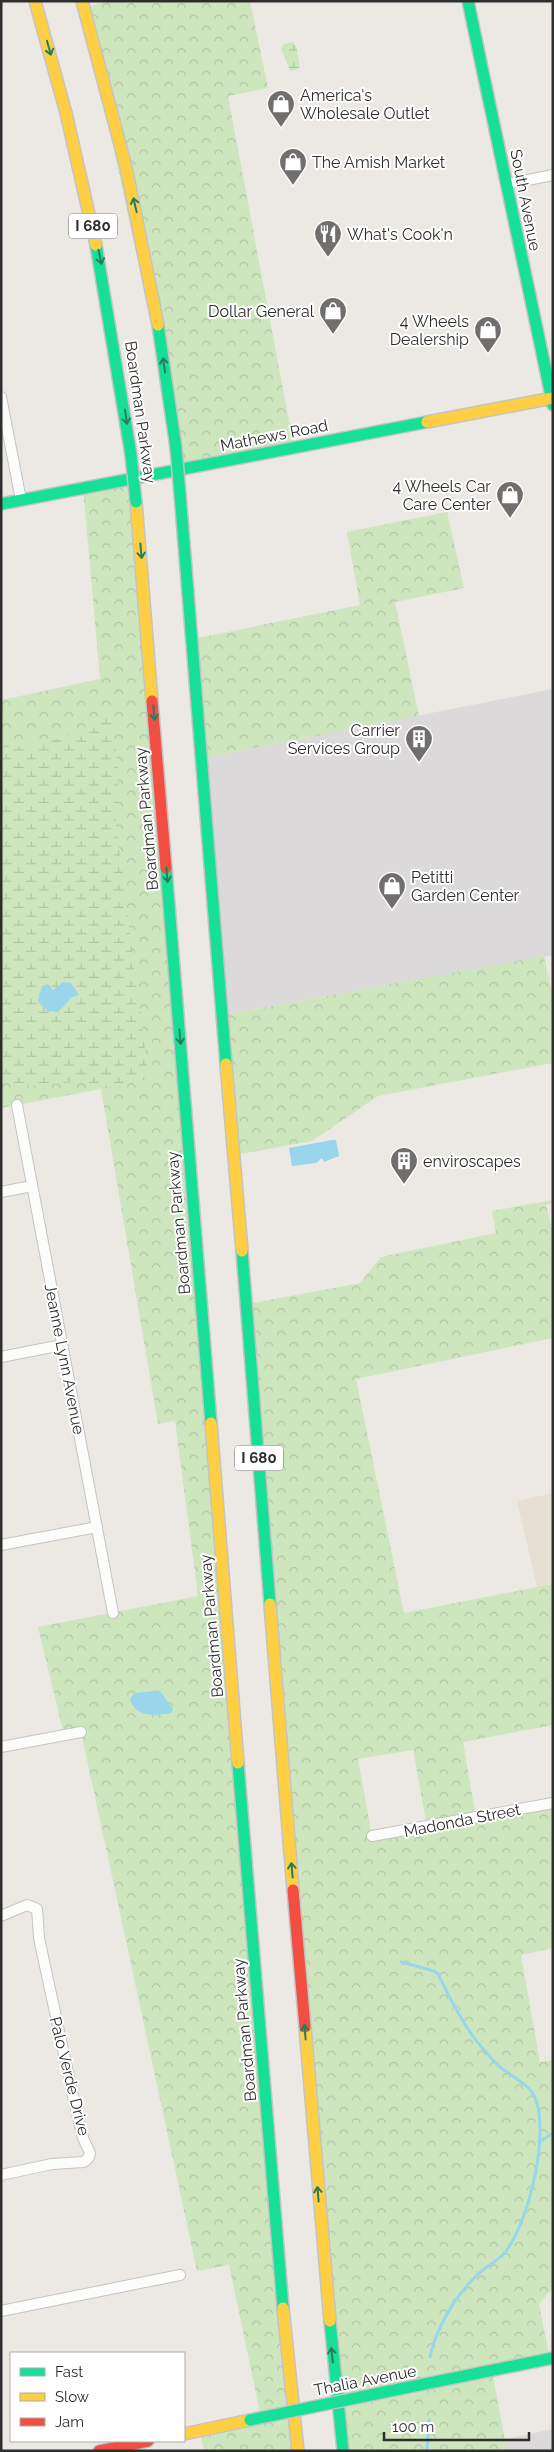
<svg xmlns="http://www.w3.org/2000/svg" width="554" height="2452" viewBox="0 0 554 2452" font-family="Raleway,sans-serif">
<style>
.industrial{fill:#dcd9db}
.education{fill:#e6e0d3}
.forest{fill:url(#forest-crowns);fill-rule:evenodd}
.wetland{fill:url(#wetland-marsh)}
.water{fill:#99d6ec}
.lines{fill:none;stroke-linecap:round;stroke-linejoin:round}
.stream{stroke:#99d6ec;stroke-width:3}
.street-casing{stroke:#c5c4c5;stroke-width:12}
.fast-casing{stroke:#c5c4c5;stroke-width:14}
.slow-casing{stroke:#c5c4c5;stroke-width:14}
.jam-casing{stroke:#c5c4c5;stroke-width:14}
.street{stroke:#fcfcfb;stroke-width:10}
.fast{stroke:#16e098;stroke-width:11}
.slow{stroke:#ffcf43;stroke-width:11}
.jam{stroke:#f24e42;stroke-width:11}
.fast-bridge-casing{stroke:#c5c4c5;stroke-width:14;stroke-linecap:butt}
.fast-bridge{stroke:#16e098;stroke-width:11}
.oneway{stroke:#237e5e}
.labels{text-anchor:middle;stroke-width:4;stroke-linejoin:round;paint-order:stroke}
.shield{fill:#fff;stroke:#6d6d6d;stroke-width:1}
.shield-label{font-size:15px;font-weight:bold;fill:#2e2e2e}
.poi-label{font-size:16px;fill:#2e2e2e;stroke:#fff;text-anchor:start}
.street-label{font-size:16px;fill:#2e2e2e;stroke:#fff}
</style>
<defs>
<pattern id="forest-crowns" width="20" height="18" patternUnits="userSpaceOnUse" patternTransform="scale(1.25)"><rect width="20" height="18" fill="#cee6be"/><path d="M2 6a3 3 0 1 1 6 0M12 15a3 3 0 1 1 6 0" fill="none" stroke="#b1c6a4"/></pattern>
<pattern id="wetland-marsh" width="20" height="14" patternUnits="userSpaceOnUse" patternTransform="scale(1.25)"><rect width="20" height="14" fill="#cee6be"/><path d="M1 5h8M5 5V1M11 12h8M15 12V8" fill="none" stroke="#b1c6a4"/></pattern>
</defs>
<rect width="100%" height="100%" fill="#ece8e4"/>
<g class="industrial">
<path d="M 553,689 L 553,955 L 223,1015 L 202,758 Z"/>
<path d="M 553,2429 L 553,2451 L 507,2451 L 505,2439 Z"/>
</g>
<path class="education" d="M 553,1493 L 553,1584 L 537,1587 L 517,1501 Z"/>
<g class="forest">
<path d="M 112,1 L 250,1 L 268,88 L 228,96 L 294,448 L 178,470 L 171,414 L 83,7 Z"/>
<path d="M 134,480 L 298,2451 L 204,2451 L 200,2430 L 261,2417 L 229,2265 L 197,2271 L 81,1732 L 64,1735 L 38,1627 L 198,1596 L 175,1421 L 158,1424 L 101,1089 L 1,1108 L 1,700 L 100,679 L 83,488 ZM 153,1691 L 171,1713 L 149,1715 L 134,1693 Z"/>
<path d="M 447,512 L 464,588 L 395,602 L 419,716 L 202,758 L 193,639 L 360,605 L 347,532 Z"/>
<path d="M 544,956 L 553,997 L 553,1063 L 378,1096 L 312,1141 L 235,1155 L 223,1015 Z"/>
<path d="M 553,1200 L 553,1203 L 546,1205 L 553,1232 L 553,1338 L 356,1379 L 404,1613 L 553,1584 L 553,1725 L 463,1742 L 476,1818 L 553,1803 L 553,1948 L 521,1955 L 540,2062 L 553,2060 L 553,2288 L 539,2304 L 550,2359 L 492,2371 L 507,2451 L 343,2451 L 247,1304 L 360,1283 L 381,1257 L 496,1233 L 492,1211 ZM 413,1750 L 427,1826 L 372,1836 L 358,1759 Z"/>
</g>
<g class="wetland">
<path d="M 293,42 L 297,48 L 300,68 L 290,71 L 281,48 L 284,44 Z"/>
<path d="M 111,713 L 119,773 L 116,825 L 149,1079 L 101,1089 L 82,1081 L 34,1086 L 1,1082 L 1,747 C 43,749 75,734 111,713 Z"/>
</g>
<g class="water">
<path d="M 63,982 L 71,983 L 79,995 L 72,997 L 58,1012 L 47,1011 L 38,1001 L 42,986 L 48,984 L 53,990 Z"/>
<path d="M 332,1140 L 336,1140 L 339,1156 L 324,1162 L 322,1158 L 316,1163 L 292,1166 L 289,1148 Z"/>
<path d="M 153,1691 L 160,1691 L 173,1709 L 171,1713 C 155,1716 137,1718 130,1700 L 134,1693 Z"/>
</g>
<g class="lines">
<g class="stream">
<path d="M 401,1962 L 434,1971 L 438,1974 C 451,2000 464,2027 483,2049 C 488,2054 493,2061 499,2066 C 510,2076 530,2084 535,2098 C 550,2133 529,2221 506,2251 C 499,2261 486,2266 477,2275 C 456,2295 436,2328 430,2357"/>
<path d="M 539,2142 L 553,2133"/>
<path d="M 427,2451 L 429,2420"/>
</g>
<defs>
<g id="street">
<path d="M 507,184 L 553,175"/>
<path d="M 1,397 L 21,500"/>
<path d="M 17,1105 L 113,1613"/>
<path d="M 1,1192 L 32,1186"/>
<path d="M 1,1357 L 62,1345"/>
<path d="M 1,1545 L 97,1527"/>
<path d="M 1,1747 L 81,1732"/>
<path d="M 372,1836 L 553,1803"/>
<path d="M 1,1916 L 27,1905 L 37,1909 L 39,1938 L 73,2096 L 83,2138 L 90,2153 L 89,2157 L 84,2162 L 52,2164 L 1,2175"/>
<path d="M 1,2311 L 180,2275"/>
</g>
<g id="fast">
<path d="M 468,1 L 553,405"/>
<path d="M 96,245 L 131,455"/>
<path d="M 158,325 L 176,448"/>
<path d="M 180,494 L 226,1064"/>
<path d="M 1,504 L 427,422"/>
<path d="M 166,868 L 211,1423"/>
<path d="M 242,1251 L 270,1604"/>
<path d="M 238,1763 L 283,2308"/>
<path d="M 330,2321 L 343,2451"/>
<path d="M 385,2392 L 553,2358"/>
</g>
<g id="slow">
<path d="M 35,1 L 66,113 L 96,245"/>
<path d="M 82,1 L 126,167 L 158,325"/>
<path d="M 427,422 L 553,398"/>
<path d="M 136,502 L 152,701"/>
<path d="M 226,1064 L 242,1251"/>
<path d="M 211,1423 L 238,1763"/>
<path d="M 270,1604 L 293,1890"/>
<path d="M 305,2027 L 330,2321"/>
<path d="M 283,2308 L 298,2451"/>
<path d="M 184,2434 L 250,2420"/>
</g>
<g id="jam">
<path d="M 152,701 L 166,868"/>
<path d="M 293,1890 L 305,2027"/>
<path d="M 99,2451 L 148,2441"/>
</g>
</defs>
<use href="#street" class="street-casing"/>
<use href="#fast" class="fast-casing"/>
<use href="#slow" class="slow-casing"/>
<use href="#jam" class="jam-casing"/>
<use href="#street" class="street"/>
<use href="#fast" class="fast"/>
<use href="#slow" class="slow"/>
<use href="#jam" class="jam"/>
<defs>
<g id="fast-bridge">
<path d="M 176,448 L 180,494"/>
<path d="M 131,455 L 136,502"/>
<path d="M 250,2420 L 385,2392"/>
</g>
</defs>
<use href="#fast-bridge" class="fast-bridge-casing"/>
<use href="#fast-bridge" class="fast-bridge"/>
</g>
<defs><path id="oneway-shaft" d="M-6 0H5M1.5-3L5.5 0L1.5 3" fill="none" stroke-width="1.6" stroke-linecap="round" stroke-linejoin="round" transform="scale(1.25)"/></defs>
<g class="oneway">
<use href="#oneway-shaft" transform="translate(49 48) rotate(74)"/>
<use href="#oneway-shaft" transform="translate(135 205) rotate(-103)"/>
<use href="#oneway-shaft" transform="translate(100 257) rotate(78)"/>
<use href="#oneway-shaft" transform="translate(164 365) rotate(-98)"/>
<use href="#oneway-shaft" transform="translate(126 417) rotate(82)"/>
<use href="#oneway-shaft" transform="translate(141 551) rotate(85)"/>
<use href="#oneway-shaft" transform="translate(154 713) rotate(85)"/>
<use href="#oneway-shaft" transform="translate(167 875) rotate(85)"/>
<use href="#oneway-shaft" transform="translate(180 1037) rotate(85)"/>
<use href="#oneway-shaft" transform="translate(292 1870) rotate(-95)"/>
<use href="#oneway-shaft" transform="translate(305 2032) rotate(-95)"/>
<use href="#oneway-shaft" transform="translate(318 2194) rotate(-95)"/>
<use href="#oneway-shaft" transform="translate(332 2355) rotate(-96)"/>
</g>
<defs>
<symbol id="shop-pin" viewBox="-11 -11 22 30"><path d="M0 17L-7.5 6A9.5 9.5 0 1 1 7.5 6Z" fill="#706f6e" stroke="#fff"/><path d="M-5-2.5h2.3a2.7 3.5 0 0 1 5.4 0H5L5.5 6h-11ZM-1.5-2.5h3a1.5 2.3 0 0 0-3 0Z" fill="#fff"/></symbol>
<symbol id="restaurant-pin" viewBox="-11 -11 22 30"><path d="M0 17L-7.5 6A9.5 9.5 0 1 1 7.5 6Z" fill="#706f6e" stroke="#fff"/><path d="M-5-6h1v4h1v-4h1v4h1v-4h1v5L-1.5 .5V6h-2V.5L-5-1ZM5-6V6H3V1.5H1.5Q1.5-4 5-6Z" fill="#fff"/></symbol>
<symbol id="building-pin" viewBox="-11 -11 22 30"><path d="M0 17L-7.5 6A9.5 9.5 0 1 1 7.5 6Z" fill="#706f6e" stroke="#fff"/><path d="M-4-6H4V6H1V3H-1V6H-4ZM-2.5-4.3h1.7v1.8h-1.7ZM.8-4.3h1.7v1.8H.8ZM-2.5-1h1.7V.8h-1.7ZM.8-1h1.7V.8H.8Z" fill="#fff"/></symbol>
</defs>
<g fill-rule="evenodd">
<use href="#shop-pin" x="265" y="88" width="32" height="43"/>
<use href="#shop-pin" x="277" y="146" width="32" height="43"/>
<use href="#restaurant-pin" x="312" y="218" width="32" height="43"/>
<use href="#shop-pin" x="317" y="295" width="32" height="43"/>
<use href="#shop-pin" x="472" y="314" width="32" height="43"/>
<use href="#shop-pin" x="494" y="479" width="32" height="43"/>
<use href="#building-pin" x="403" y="723" width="32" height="43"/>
<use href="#shop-pin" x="376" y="870" width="32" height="43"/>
<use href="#building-pin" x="388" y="1145" width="32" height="43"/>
</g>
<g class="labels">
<g class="shield">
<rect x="69" y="213.5" width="48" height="25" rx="4"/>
<rect x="235" y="1445.5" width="48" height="25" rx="4"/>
</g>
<g class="shield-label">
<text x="93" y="231">I 680</text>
<text x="259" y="1463">I 680</text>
</g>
<g class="poi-label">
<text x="300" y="101">America's<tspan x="300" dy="18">Wholesale Outlet</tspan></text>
<text x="312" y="168">The Amish Market</text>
<text x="347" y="240">What's Cook'n</text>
<text x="314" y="317" text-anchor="end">Dollar General</text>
<text x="469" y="327" text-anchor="end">4 Wheels<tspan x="469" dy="18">Dealership</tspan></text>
<text x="491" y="492" text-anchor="end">4 Wheels Car<tspan x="491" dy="18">Care Center</tspan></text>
<text x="400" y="736" text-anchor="end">Carrier<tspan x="400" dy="18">Services Group</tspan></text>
<text x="411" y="883">Petitti<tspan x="411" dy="18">Garden Center</tspan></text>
<text x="423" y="1167">enviroscapes</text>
</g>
<g class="street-label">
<text transform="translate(526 200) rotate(79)" y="6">South Avenue</text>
<text transform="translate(141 412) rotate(82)" y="6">Boardman Parkway</text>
<text transform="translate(274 435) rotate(-11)" y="6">Mathews Road</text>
<text transform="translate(146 819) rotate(-95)" y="6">Boardman Parkway</text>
<text transform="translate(178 1223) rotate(-95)" y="6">Boardman Parkway</text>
<text transform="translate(65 1359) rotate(79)" y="6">Jeanne Lynn Avenue</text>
<text transform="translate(211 1626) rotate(-95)" y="6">Boardman Parkway</text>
<text transform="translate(462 1820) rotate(-11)" y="6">Madonda Street</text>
<text transform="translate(244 2030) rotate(-95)" y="6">Boardman Parkway</text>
<text transform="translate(70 2076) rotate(76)" y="6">Palo Verde Drive</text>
<text transform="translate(365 2380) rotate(-11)" y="6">Thalia Avenue</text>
</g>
</g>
<rect width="554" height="2452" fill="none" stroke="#2e2e2e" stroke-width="5"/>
<rect x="10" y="2352" width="175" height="90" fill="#ffffff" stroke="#ababab"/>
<rect x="20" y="2368" width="25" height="8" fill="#16e098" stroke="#ababab"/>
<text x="55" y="2377" font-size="15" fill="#2e2e2e">Fast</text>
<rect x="20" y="2393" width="25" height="8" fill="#ffcf43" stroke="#ababab"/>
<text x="55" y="2402" font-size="15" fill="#2e2e2e">Slow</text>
<rect x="20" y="2418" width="25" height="8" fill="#f24e42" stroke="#ababab"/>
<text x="55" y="2427" font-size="15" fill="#2e2e2e">Jam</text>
<path d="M384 2432v8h145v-8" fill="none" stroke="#2e2e2e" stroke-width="2.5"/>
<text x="392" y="2432" font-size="15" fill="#2e2e2e" stroke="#ffffff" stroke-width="4" paint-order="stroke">100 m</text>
</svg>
